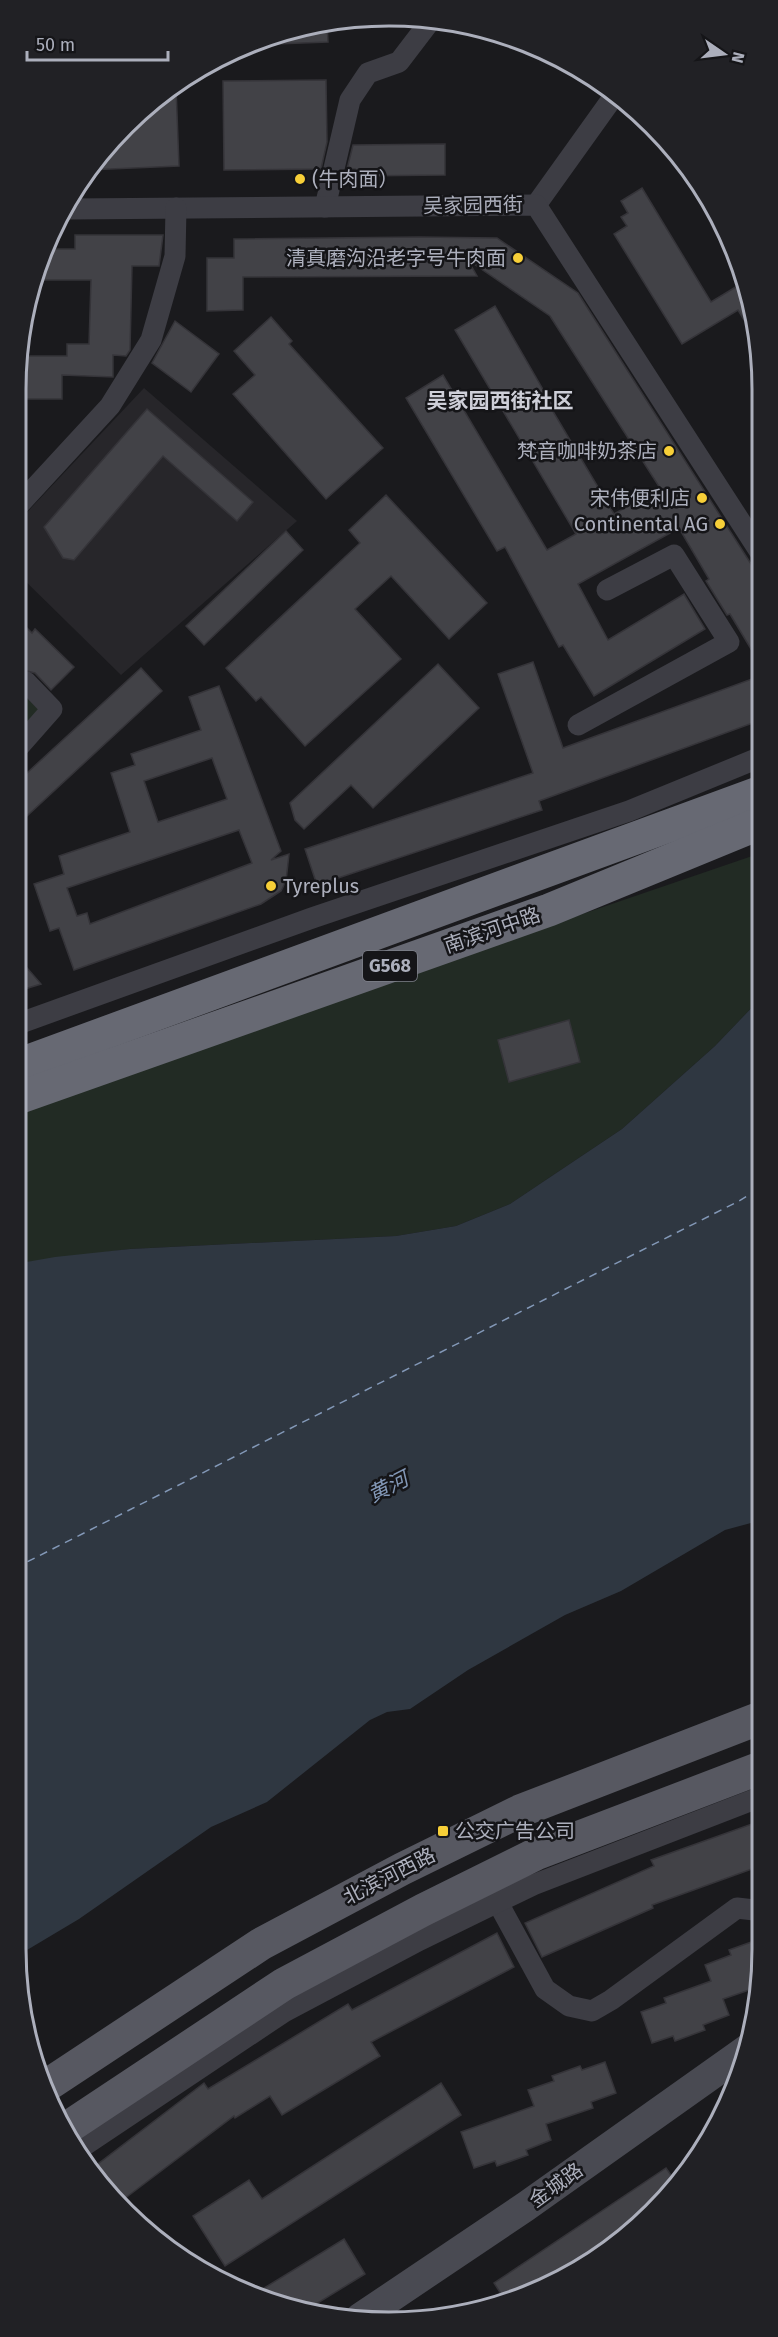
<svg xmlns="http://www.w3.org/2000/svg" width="778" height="2337" viewBox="0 0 778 2337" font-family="'Fira Sans','Noto Sans SC',sans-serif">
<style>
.built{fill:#27262a}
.green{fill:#222b24}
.water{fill:#2f3741}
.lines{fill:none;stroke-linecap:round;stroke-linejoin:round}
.ferry{stroke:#8398b7;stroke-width:1.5;stroke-dasharray:8 6;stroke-linecap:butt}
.building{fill:#424247;stroke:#353439;stroke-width:1.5;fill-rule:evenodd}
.street{stroke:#3d3d44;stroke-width:21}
.secondary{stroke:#494a52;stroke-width:30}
.primary{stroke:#575861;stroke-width:33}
.highway{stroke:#676973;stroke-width:33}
.poi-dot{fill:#f7cf38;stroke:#151518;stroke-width:2}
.labels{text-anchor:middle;stroke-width:5;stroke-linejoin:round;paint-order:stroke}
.shield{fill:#151518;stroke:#7f818b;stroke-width:1.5}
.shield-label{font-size:18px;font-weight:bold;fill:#acafbc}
.poi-label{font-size:20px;fill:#acafbc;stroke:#151518;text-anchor:end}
.street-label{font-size:20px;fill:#acafbc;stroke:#151518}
.neighbourhood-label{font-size:21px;font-weight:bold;fill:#cecfd8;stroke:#151518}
.water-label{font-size:21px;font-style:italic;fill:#8398b7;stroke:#151518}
.rim{fill:none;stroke:#acafbc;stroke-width:3}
</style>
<rect width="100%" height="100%" fill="#1a1a1d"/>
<path class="built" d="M 144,388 L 297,521 L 121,675 L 15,571 L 15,525 Z"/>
<g class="green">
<path d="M 25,696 L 43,714 L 15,743 L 15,706 Z"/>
<path d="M 761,853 L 761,998 L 715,1046 L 622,1129 L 510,1204 L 456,1226 L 396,1236 L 130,1249 L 15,1264 L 15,1114 L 410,973 Z"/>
</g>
<path class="water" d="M 761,998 L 762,1520 L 725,1530 L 621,1591 L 565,1615 L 468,1670 L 410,1709 L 387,1712 L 370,1720 L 267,1802 L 211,1827 L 79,1919 L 17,1956 L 15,1264 L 55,1257 L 130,1249 L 396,1236 L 456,1226 L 510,1204 L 622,1129 L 715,1046 Z"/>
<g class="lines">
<path class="ferry" d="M 15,1568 L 739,1201 L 762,1187"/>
</g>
<g class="building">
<path d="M 327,22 L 328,42 L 276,44 L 275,40 Z"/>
<path d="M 326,80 L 327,142 L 321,169 L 224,170 L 223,81 Z"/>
<path d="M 176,87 L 179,166 L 88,170 L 92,162 Z"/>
<path d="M 445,144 L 445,175 L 355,176 L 355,169 L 347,169 L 353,145 Z"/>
<path d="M 642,188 L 711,302 L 744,282 L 759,336 L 755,338 L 738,310 L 682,344 L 614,234 L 627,226 L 621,217 L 628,213 L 621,201 Z"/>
<path d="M 75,235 L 163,235 L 159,266 L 132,266 L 130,350 L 126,356 L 113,355 L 113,377 L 62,375 L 62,399 L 15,399 L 19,356 L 67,356 L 67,344 L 89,344 L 91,280 L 34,280 L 49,249 L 75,249 Z"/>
<path d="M 419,237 L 497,238 L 578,293 L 760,578 L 760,664 L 730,614 L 727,615 L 706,581 L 709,579 L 679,528 L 578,584 L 608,640 L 684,594 L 705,629 L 594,696 L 563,645 L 559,647 L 505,547 L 497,551 L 406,398 L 443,375 L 547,550 L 576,534 L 455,330 L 495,306 L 553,407 L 551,408 L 614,514 L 660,488 L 550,316 L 468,260 L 477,276 L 243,277 L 243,310 L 207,311 L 207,258 L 234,258 L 234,239 Z"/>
<path d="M 271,317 L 292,341 L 289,344 L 383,448 L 326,499 L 233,394 L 255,375 L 234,351 Z"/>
<path d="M 175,321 L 219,354 L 191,392 L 152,363 Z"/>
<path d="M 147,409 L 253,502 L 237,521 L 163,456 L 74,560 L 63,558 L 44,527 Z"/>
<path d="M 386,495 L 487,603 L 449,639 L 391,576 L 355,609 L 401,659 L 305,746 L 261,697 L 256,701 L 226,668 L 360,543 L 349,530 Z"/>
<path d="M 286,531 L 303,550 L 204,645 L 186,626 Z"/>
<path d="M 15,616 L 32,633 L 35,629 L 74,667 L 51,690 L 35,673 L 23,670 L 15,661 Z"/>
<path d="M 533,662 L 563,748 L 760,676 L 761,720 L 539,801 L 542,810 L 317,885 L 305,849 L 533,773 L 498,674 Z"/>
<path d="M 438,664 L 479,708 L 373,808 L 351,785 L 304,829 L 295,820 L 290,803 Z"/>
<path d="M 141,668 L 162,691 L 15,827 L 15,784 Z"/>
<path d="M 219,686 L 281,851 L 271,860 L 289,854 L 286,881 L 281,891 L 261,904 L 74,970 L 59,928 L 50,931 L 34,884 L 64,874 L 59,856 L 130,832 L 111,773 L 135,765 L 131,754 L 201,730 L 189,697 ZM 212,758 L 227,799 L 158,822 L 144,781 ZM 239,830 L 252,863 L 90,924 L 87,913 L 77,916 L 67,888 Z"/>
<path d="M 15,954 L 41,984 L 15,992 Z"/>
<path d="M 569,1020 L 580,1062 L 509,1082 L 498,1040 Z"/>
<path d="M 763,1820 L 763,1865 L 652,1905 L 653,1908 L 542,1957 L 525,1923 L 654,1866 L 651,1860 Z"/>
<path d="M 497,1933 L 514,1967 L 371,2042 L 380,2056 L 282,2115 L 270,2096 L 235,2118 L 234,2116 L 120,2202 L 94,2167 L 204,2083 L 208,2089 L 348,2004 L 352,2010 Z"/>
<path d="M 757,1940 L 759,1945 L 763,1944 L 758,1987 L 723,1999 L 729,2015 L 703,2025 L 705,2030 L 675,2041 L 673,2036 L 652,2043 L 641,2012 L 666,2003 L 664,1998 L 711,1981 L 705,1965 L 731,1955 L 729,1950 Z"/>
<path d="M 605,2062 L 616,2093 L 591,2102 L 593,2108 L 546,2124 L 551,2140 L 526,2150 L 528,2155 L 497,2166 L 495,2161 L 474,2168 L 461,2132 L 534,2106 L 528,2090 L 554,2081 L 552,2076 L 580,2066 L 582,2070 Z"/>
<path d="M 441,2083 L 461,2115 L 225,2266 L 193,2216 L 249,2180 L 262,2199 Z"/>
<path d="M 666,2168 L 675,2181 L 597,2259 L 505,2300 L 494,2283 Z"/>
<path d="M 344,2239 L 365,2274 L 308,2309 L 256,2293 Z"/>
</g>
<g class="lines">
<g class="street">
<path d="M 536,205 L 614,96"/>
<path d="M 325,207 L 350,100 L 368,73 L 399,62 L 428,24"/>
<path d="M 69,209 L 536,205 L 760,552"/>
<path d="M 15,509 L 110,406 L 151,340 L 175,256 L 176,208"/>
<path d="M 15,695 L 26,682 L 52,709 L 15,751"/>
<path d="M 578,725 L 729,642 L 674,555 L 607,590"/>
<path d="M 15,1025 L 312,918 L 629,811 L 761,757"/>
<path d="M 491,1890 L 545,1989 L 569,2006 L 592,2011 L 611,2000 L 737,1908 L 763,1911"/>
<path d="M 79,2149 L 284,2012 L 420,1940 L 533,1885 L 763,1796"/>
</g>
<path class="secondary" d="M 360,2318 L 525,2207 L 749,2048"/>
<g class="primary">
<path d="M 43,2088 L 261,1944 L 402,1869 L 520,1811 L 763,1717"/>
<path d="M 67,2128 L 284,1984 L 423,1910 L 538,1853 L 763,1767"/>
</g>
<g class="highway">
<path d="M 15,1066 L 761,792"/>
<path d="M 15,1099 L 549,910 L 761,823"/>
</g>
</g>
<g class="poi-dot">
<circle cx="300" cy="179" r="6"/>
<circle cx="518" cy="258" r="6"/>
<circle cx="669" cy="451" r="6"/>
<circle cx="702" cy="498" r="6"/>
<circle cx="720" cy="524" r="6"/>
<circle cx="271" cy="886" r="6"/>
<rect x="437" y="1825" width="12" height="12" rx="3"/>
</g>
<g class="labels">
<rect class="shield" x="363" y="951" width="54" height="30" rx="4.5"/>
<g class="shield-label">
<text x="390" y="972">G568</text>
</g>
<g class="poi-label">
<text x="312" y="186" text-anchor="start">(牛肉面）</text>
<text x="506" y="265">清真磨沟沿老字号牛肉面</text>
<text x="657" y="458">梵音咖啡奶茶店</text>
<text x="690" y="505">宋伟便利店</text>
<text x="708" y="531">Continental AG</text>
<text x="283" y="893" text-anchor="start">Tyreplus</text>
<text x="455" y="1838" text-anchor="start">公交广告公司</text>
</g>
<g class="street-label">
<text transform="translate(473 205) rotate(-1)" y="7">吴家园西街</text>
<text transform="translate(492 930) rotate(-19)" y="7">南滨河中路</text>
<text transform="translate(389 1876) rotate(-27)" y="7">北滨河西路</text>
<text transform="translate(556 2185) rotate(-36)" y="7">金城路</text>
</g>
<g class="neighbourhood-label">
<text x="500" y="408">吴家园西街社区</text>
</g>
<g class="water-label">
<text transform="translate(388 1487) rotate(-27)" y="7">黄河</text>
</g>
</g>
<path d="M0 0H778V2337H0ZM389 26H389A363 363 0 0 1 752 389V1949A363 363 0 0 1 389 2312H389A363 363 0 0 1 26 1949V389A363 363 0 0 1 389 26Z" fill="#212125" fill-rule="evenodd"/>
<path class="rim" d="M389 26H389A363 363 0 0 1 752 389V1949A363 363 0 0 1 389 2312H389A363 363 0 0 1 26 1949V389A363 363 0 0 1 389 26Z"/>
<g transform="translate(724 54) rotate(104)" stroke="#151518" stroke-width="4.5" paint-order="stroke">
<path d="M0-4.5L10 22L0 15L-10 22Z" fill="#acafbc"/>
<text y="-9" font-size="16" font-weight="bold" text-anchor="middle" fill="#acafbc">N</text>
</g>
<path d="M27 51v9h141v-9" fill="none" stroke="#acafbc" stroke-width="3"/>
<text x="36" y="51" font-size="18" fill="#acafbc" stroke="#151518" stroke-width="4.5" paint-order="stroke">50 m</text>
</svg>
